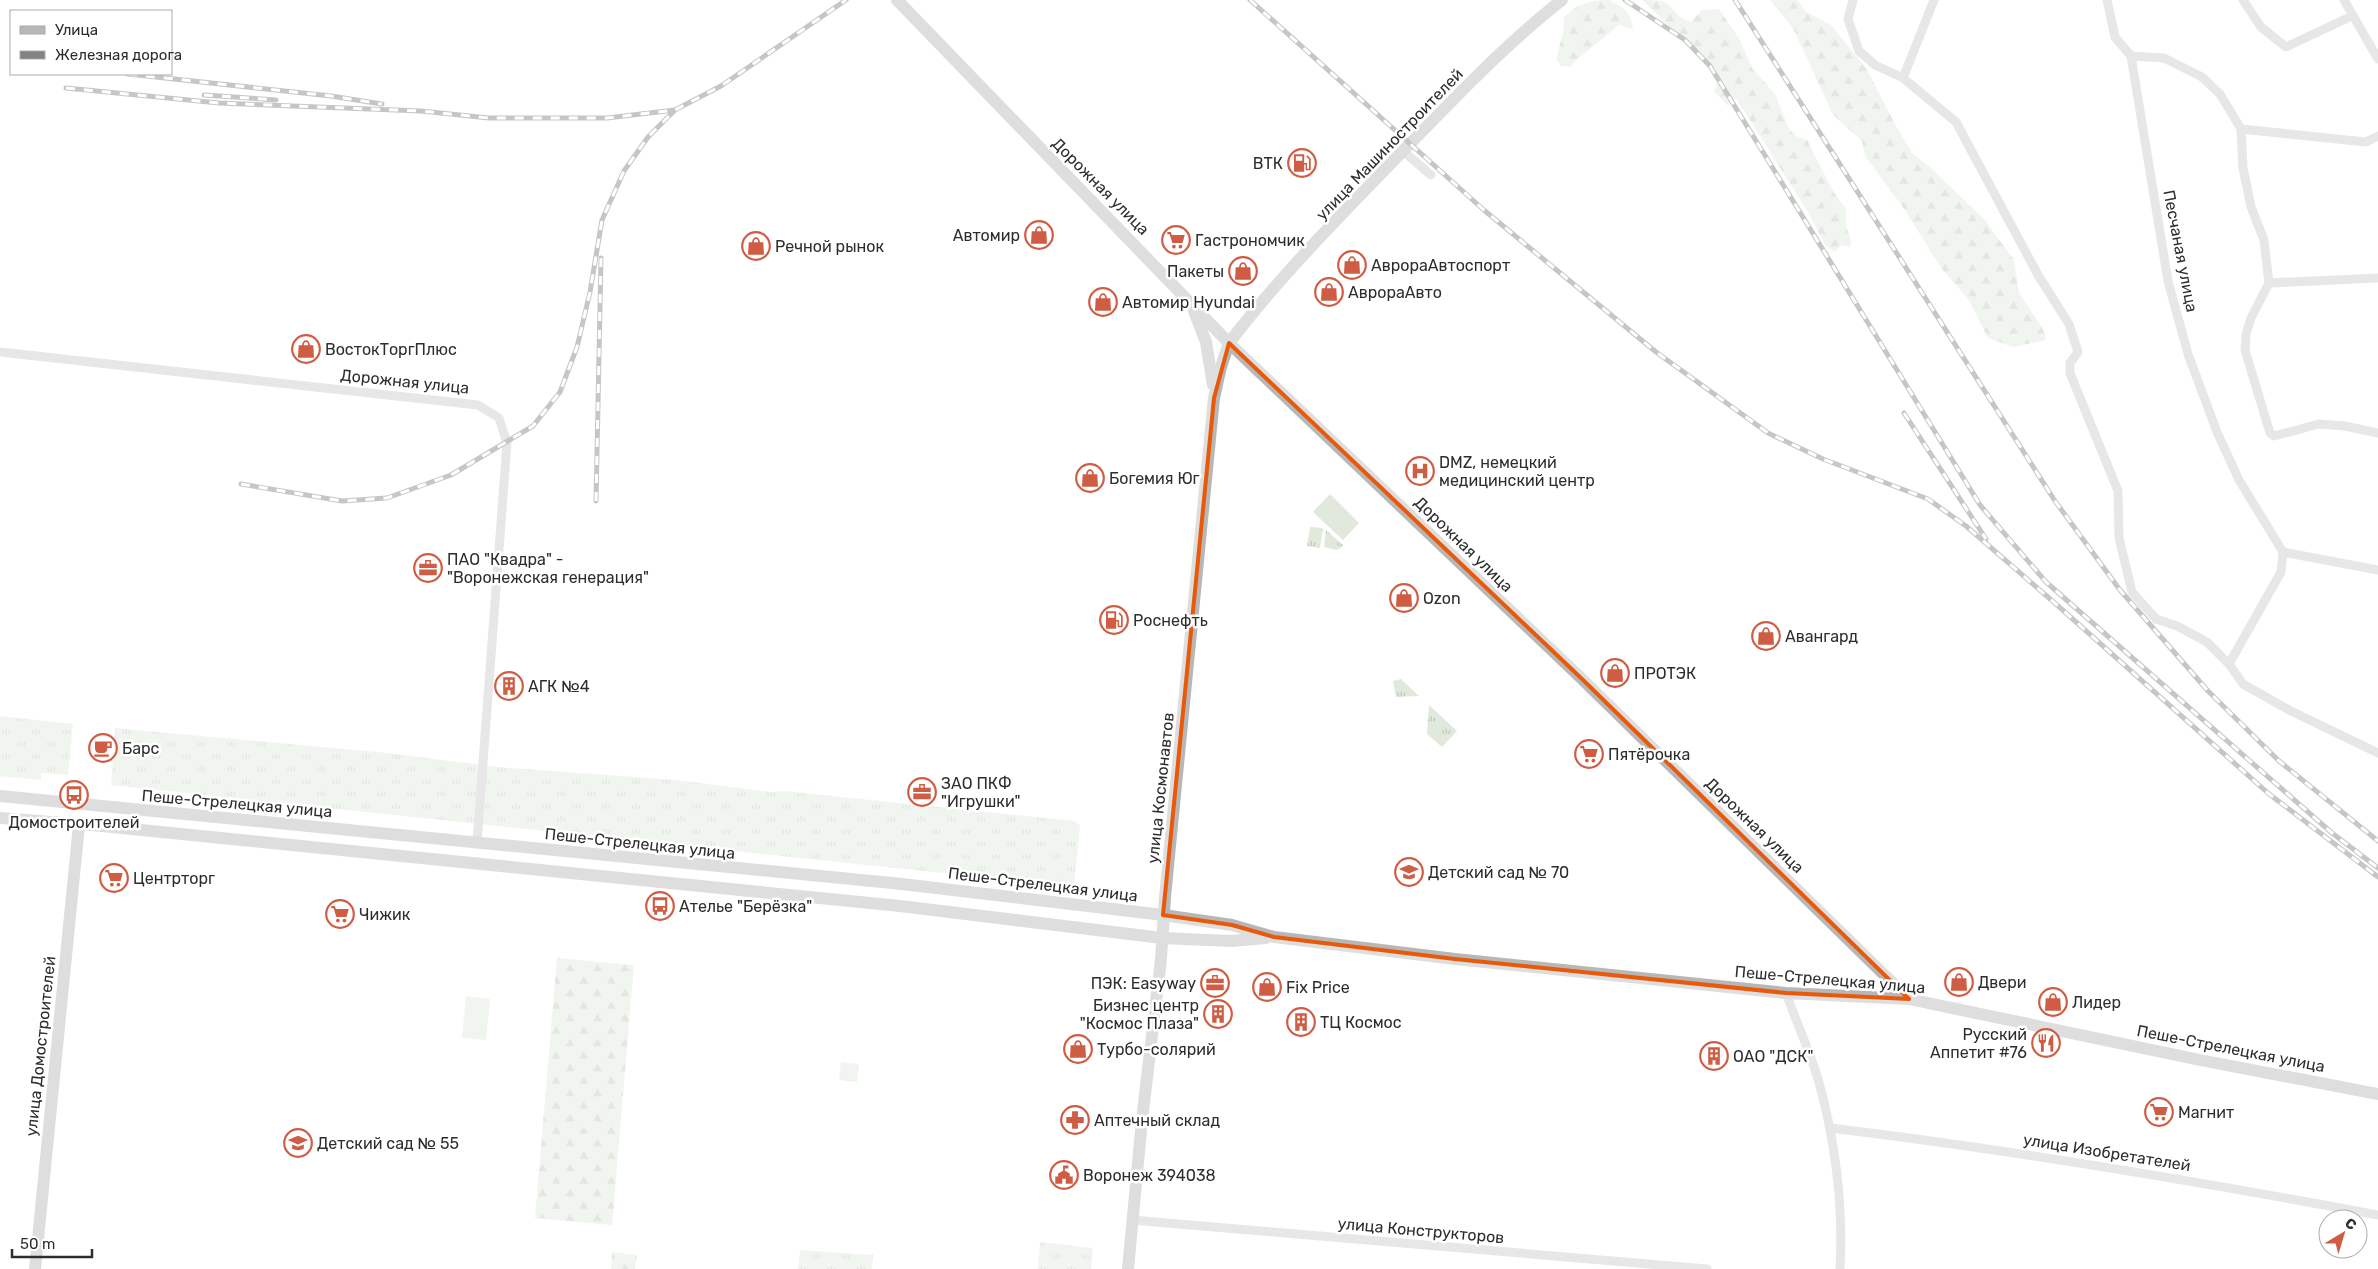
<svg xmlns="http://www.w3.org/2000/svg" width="2378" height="1269" viewBox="0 0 2378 1269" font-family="Rubik,sans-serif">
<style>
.grass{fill:url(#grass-tufts)}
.forest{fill:url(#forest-firs)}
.pitch{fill:#e0e9dc}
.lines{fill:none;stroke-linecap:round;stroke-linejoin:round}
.street{stroke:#cacaca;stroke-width:9}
.secondary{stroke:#b7b7b7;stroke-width:12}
.rail-casing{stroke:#828282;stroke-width:5}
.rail{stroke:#fff;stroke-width:3;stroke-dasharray:9;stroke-linecap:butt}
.marked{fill:none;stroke:#e8590c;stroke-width:4;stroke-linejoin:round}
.labels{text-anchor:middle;stroke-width:5;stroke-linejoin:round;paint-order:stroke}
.street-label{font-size:16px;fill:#2d2d2d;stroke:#fff}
.poi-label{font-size:16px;fill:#2d2d2d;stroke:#fff;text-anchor:start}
</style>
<defs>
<pattern id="grass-tufts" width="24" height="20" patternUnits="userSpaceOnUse" patternTransform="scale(1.25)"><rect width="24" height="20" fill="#e0e9dc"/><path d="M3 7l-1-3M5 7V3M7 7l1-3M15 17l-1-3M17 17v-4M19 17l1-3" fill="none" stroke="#c0c8bd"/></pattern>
<pattern id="forest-firs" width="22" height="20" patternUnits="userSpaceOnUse" patternTransform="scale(1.25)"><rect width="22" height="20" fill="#e0e9dc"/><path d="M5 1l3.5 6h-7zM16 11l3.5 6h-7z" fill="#c0c8bd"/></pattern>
</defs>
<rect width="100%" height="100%" fill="#fff"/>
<g class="grass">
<path d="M 1310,527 L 1323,528 L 1320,548 L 1307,546 Z"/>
<path d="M 1326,530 L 1343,545 L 1343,546 L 1337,550 L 1324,547 Z"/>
<path d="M 1401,679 L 1419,696 L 1396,697 L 1393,681 Z"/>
<path d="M 1429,705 L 1457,731 L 1442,747 L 1427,734 Z"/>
<path d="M 0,716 L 73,724 L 68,775 L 41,773 L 41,780 L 0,776 Z"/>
<path d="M 115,728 L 388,753 L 497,767 L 676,780 L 773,792 L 784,791 L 1074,821 L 1080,825 L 1074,887 L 111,785 Z"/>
<path d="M 841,1062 L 859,1064 L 857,1082 L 839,1080 Z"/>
<path d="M 1040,1242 L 1093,1248 L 1091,1269 L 1038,1269 Z"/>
<path d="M 800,1250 L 873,1255 L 872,1269 L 798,1269 Z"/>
</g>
<g class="forest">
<path d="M 1609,0 C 1625,8 1631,12 1633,29 L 1619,25 L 1575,61 L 1571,67 L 1561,66 L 1556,59 L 1563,33 L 1564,17 C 1578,3 1590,0 1609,0 Z"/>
<path d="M 1642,0 C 1648,0 1656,0 1662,1 C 1675,6 1675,18 1691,22 L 1702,10 L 1719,9 L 1741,42 L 1752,68 L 1775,94 L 1789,129 L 1796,136 L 1807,140 L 1833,191 L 1846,209 L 1846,226 L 1851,240 L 1850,247 L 1841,245 L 1835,252 L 1825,245 L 1808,212 L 1736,98 L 1728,106 L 1714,91 L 1718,82 L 1710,66 Z"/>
<path d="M 1770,0 L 1798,0 L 1806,12 L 1831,25 L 1866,68 L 1896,126 L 1913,154 L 1931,168 L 1984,219 L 2014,260 L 2019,293 L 2043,329 L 2046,340 L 2013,347 L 1988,338 L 1968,299 L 1942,269 L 1902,206 L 1865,156 L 1862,141 L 1833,115 L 1793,28 Z"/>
<path d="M 557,958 L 634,965 L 612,1225 L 535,1218 Z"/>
<path d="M 612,1252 L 637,1255 L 635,1269 L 611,1269 Z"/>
</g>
<g class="pitch">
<path d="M 1330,494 L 1359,523 L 1343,540 L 1313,512 Z"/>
<path d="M 466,996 L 490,999 L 486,1040 L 462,1038 Z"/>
</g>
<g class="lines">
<g class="street">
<path d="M 1853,0 L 1848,19 L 1859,51 L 1875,65 L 1903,78 L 1956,122 L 2038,275 L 2069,324 L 2078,352 L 2070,363 L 2070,373 L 2118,491 L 2119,538 L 2132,592 L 2156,619 L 2177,626 L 2207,642 L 2229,664 L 2243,684 L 2291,711 L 2378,753"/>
<path d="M 2107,0 L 2115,37 L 2131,56 L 2168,281 L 2188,354 L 2217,432 L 2239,480 L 2283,552 L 2281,572 L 2229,664"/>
<path d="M 2243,0 L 2261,27 L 2286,47 L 2352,16"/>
<path d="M 2344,0 L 2378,59"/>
<path d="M 2131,56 L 2164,58 L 2202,77 L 2220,94 L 2241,129 L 2366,142 L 2378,136"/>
<path d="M 1903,78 L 1934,0"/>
<path d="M 2241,129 L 2243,168 L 2251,207 L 2264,240 L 2269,283 L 2251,318 L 2246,334 L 2245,350 L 2270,433 L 2274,436 L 2319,424 L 2345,426 L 2378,433"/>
<path d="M 1403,151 L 1431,175"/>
<path d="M 2269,283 L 2378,278"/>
<path d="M 0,352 L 478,405 L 499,418 L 507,443 L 477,842"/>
<path d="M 2283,552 L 2378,570"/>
<path d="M 1786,993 C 1799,1029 1816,1065 1824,1102 C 1837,1156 1843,1213 1840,1269"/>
<path d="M 1830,1128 C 2014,1150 2196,1181 2378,1215"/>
<path d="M 1132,1220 L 1707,1269"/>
</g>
<g class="secondary">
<path d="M 897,0 L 1229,343 L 1581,678 L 1909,999"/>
<path d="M 1194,311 L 1206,342 L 1213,385"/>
<path d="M 0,796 L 902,884 L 1163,915 L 1232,925 L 1274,937 L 1455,959 L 1786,993 L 1909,999 L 2200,1060 L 2378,1094"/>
<path d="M 0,818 L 102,826 L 900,906 L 1162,938 L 1231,941 L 1266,938"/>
<path d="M 35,1269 L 79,825"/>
<path d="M 1128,1269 L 1142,1120 L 1161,959 L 1165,897 L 1214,398 L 1221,367 L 1229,343 C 1280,276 1341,215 1400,154 C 1452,101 1503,46 1562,0"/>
</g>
<defs>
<g id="rail">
<path d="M 1250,0 L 1485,211 L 1656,352 L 1768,433 L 1823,459 L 1928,499 L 1966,526 L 2057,605 L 2269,794 L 2378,877"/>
<path d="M 1625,0 L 1685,40 L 1710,66 L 1980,505 L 2046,582 L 2332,833 L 2378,868"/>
<path d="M 1735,0 L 2055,501 L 2120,590 L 2208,691 L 2279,761 L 2378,841"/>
<path d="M 128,74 L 331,96 L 382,104"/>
<path d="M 66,88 L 219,103 L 421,111 L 489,118 L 607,118 L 675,110"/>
<path d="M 204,95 L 276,100"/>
<path d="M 1904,413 L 1986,539"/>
<path d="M 241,484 L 342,501 L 387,498 L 451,475 L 533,426 L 560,392 L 577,347 L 590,292 L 602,220 L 624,171 L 648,137 L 675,110 L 721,86 L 846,0"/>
<path d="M 596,501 L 601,258"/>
</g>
</defs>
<use href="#rail" class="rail-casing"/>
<use href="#rail" class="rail"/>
</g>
<path d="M0 0H2378V1269H0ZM 1229,343 L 1581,678 L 1909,999 L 1786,993 L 1455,959 L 1274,937 L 1232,925 L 1163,915 L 1214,398 Z" fill="#fff" fill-opacity=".55" fill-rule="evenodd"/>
<path class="marked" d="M 1229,343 L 1581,678 L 1909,999 L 1786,993 L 1455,959 L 1274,937 L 1232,925 L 1163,915 L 1214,398 Z"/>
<defs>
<symbol id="fuel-ring" viewBox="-11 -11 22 22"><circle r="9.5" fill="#fff" stroke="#cf5d44" stroke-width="1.5"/><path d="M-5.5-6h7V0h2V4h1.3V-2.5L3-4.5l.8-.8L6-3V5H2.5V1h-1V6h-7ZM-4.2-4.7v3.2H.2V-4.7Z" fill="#cf5d44"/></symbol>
<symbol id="shop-ring" viewBox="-11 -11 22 22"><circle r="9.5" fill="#fff" stroke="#cf5d44" stroke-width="1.5"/><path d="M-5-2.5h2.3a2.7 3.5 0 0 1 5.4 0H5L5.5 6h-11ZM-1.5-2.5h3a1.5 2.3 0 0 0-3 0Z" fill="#cf5d44"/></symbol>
<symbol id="supermarket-ring" viewBox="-11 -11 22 22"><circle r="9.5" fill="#fff" stroke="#cf5d44" stroke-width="1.5"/><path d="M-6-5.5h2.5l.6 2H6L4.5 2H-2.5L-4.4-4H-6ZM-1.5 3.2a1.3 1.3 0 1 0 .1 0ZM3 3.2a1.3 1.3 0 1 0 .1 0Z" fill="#cf5d44"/></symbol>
<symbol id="hospital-ring" viewBox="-11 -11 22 22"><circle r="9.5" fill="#fff" stroke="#cf5d44" stroke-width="1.5"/><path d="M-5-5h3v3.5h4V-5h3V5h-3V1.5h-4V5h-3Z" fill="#cf5d44"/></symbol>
<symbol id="office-ring" viewBox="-11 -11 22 22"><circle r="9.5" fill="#fff" stroke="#cf5d44" stroke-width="1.5"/><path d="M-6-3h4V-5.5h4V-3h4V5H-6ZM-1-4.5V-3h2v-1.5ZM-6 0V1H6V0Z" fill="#cf5d44"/></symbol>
<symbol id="building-ring" viewBox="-11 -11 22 22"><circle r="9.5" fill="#fff" stroke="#cf5d44" stroke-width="1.5"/><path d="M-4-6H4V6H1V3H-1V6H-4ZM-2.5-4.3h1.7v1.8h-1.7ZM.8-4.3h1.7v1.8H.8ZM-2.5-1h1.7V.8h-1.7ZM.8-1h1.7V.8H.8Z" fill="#cf5d44"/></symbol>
<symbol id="cafe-ring" viewBox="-11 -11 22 22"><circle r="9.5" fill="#fff" stroke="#cf5d44" stroke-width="1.5"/><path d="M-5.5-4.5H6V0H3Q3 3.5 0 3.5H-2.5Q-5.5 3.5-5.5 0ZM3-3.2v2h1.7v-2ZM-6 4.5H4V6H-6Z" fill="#cf5d44"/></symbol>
<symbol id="bus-ring" viewBox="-11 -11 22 22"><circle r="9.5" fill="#fff" stroke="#cf5d44" stroke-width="1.5"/><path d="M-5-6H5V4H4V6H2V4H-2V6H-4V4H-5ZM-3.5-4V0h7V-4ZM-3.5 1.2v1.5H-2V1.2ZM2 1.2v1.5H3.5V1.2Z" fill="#cf5d44"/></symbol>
<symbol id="school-ring" viewBox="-11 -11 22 22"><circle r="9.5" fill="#fff" stroke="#cf5d44" stroke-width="1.5"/><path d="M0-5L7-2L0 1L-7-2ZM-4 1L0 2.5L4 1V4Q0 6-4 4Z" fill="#cf5d44"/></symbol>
<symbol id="restaurant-ring" viewBox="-11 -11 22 22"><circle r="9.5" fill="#fff" stroke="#cf5d44" stroke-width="1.5"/><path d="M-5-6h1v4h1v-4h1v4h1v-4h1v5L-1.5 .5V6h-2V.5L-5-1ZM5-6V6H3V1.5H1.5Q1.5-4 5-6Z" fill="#cf5d44"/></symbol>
<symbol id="pharmacy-ring" viewBox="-11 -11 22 22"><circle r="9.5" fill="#fff" stroke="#cf5d44" stroke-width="1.5"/><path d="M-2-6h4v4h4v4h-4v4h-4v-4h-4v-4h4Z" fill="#cf5d44"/></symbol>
<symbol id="civic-ring" viewBox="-11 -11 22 22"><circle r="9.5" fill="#fff" stroke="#cf5d44" stroke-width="1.5"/><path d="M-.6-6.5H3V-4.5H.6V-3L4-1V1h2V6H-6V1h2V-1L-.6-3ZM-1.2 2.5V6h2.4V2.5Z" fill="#cf5d44"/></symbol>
</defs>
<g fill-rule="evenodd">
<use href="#fuel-ring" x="1286" y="147" width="32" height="32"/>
<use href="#shop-ring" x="1023" y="219" width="32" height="32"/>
<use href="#supermarket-ring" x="1160" y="224" width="32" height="32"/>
<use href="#shop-ring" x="740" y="230" width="32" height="32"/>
<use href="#shop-ring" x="1336" y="249" width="32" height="32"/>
<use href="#shop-ring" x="1227" y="255" width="32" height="32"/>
<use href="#shop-ring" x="1313" y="276" width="32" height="32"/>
<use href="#shop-ring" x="1087" y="286" width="32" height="32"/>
<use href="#shop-ring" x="290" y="333" width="32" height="32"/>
<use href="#hospital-ring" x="1404" y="455" width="32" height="32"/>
<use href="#shop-ring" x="1074" y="462" width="32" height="32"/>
<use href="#office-ring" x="412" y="552" width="32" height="32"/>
<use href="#shop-ring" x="1388" y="582" width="32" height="32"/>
<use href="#fuel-ring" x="1098" y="604" width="32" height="32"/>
<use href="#shop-ring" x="1750" y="620" width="32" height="32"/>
<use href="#shop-ring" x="1599" y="657" width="32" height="32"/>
<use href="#building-ring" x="493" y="670" width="32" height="32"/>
<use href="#cafe-ring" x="87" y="732" width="32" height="32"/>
<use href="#supermarket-ring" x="1573" y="738" width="32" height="32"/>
<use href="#office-ring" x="906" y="776" width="32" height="32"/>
<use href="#bus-ring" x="58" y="779" width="32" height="32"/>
<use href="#school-ring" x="1393" y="856" width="32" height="32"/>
<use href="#supermarket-ring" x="98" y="862" width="32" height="32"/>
<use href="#bus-ring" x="644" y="890" width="32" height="32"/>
<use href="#supermarket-ring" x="324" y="898" width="32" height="32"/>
<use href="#shop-ring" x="1943" y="966" width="32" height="32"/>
<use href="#office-ring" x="1199" y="967" width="32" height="32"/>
<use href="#shop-ring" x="1251" y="971" width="32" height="32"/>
<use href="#shop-ring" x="2037" y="986" width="32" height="32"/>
<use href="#building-ring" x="1202" y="998" width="32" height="32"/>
<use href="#building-ring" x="1285" y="1006" width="32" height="32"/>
<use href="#restaurant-ring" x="2030" y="1027" width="32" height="32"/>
<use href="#shop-ring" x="1062" y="1033" width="32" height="32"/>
<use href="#building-ring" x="1698" y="1040" width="32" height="32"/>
<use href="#supermarket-ring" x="2143" y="1096" width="32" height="32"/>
<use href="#pharmacy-ring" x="1059" y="1104" width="32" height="32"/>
<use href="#school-ring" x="282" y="1127" width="32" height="32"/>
<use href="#civic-ring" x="1048" y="1159" width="32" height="32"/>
</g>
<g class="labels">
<g class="street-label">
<text transform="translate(1389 144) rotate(-46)" y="6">улица Машиностроителей</text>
<text transform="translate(1101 186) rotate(45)" y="6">Дорожная улица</text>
<text transform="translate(2181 251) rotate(79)" y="6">Песчаная улица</text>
<text transform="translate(405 381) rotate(6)" y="6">Дорожная улица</text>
<text transform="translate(1464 544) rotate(44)" y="6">Дорожная улица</text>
<text transform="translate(1160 788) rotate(-84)" y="6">улица Космонавтов</text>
<text transform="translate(237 803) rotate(5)" y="6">Пеше-Стрелецкая улица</text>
<text transform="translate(1755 825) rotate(44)" y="6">Дорожная улица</text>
<text transform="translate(640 843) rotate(6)" y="6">Пеше-Стрелецкая улица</text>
<text transform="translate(1043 884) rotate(7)" y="6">Пеше-Стрелецкая улица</text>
<text transform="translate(1830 979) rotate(5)" y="6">Пеше-Стрелецкая улица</text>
<text transform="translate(40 1046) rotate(-84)" y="6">улица Домостроителей</text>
<text transform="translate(2231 1048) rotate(11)" y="6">Пеше-Стрелецкая улица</text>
<text transform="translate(2107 1152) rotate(9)" y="6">улица Изобретателей</text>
<text transform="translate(1421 1230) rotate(5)" y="6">улица Конструкторов</text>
</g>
<g class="poi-label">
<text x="1283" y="169" text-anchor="end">ВТК</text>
<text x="1020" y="241" text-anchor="end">Автомир</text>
<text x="1195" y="246">Гастрономчик</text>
<text x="775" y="252">Речной рынок</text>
<text x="1371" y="271">АврораАвтоспорт</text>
<text x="1224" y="277" text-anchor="end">Пакеты</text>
<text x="1348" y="298">АврораАвто</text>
<text x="1122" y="308">Автомир Hyundai</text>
<text x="325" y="355">ВостокТоргПлюс</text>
<text x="1439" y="468">DMZ, немецкий<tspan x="1439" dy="18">медицинский центр</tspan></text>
<text x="1109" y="484">Богемия Юг</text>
<text x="447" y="565">ПАО "Квадра" -<tspan x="447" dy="18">"Воронежская генерация"</tspan></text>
<text x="1423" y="604">Ozon</text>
<text x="1133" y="626">Роснефть</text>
<text x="1785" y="642">Авангард</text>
<text x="1634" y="679">ПРОТЭК</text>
<text x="528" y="692">АГК №4</text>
<text x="122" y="754">Барс</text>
<text x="1608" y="760">Пятёрочка</text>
<text x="941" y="789">ЗАО ПКФ<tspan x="941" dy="18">"Игрушки"</tspan></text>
<text x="74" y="828" text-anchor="middle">Домостроителей</text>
<text x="1428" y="878">Детский сад № 70</text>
<text x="133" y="884">Центрторг</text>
<text x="679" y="912">Ателье "Берёзка"</text>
<text x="359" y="920">Чижик</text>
<text x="1978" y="988">Двери</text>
<text x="1196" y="989" text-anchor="end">ПЭК: Easyway</text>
<text x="1286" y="993">Fix Price</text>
<text x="2072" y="1008">Лидер</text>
<text x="1199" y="1011" text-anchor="end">Бизнес центр<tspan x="1199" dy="18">"Космос Плаза"</tspan></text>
<text x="1320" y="1028">ТЦ Космос</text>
<text x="2027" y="1040" text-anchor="end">Русский<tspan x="2027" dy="18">Аппетит #76</tspan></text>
<text x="1097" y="1055">Турбо-солярий</text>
<text x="1733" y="1062">ОАО "ДСК"</text>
<text x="2178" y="1118">Магнит</text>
<text x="1094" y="1126">Аптечный склад</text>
<text x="317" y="1149">Детский сад № 55</text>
<text x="1083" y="1181">Воронеж 394038</text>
</g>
</g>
<rect x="10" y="10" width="162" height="65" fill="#ffffff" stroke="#ababab"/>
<rect x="20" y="26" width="25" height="8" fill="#b7b7b7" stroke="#ababab"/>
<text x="55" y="35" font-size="15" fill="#2d2d2d">Улица</text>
<rect x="20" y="51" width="25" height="8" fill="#828282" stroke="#ababab"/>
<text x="55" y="60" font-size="15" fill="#2d2d2d">Железная дорога</text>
<g transform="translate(2343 1234) rotate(38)"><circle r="24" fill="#ffffff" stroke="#ababab"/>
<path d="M0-4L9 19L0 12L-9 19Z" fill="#cf5d44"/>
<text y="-8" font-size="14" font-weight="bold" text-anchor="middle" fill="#2d2d2d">С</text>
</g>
<path d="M12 1249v8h80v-8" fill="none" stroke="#2d2d2d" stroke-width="2.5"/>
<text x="20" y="1249" font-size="15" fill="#2d2d2d" stroke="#ffffff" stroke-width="4" paint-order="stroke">50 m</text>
</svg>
